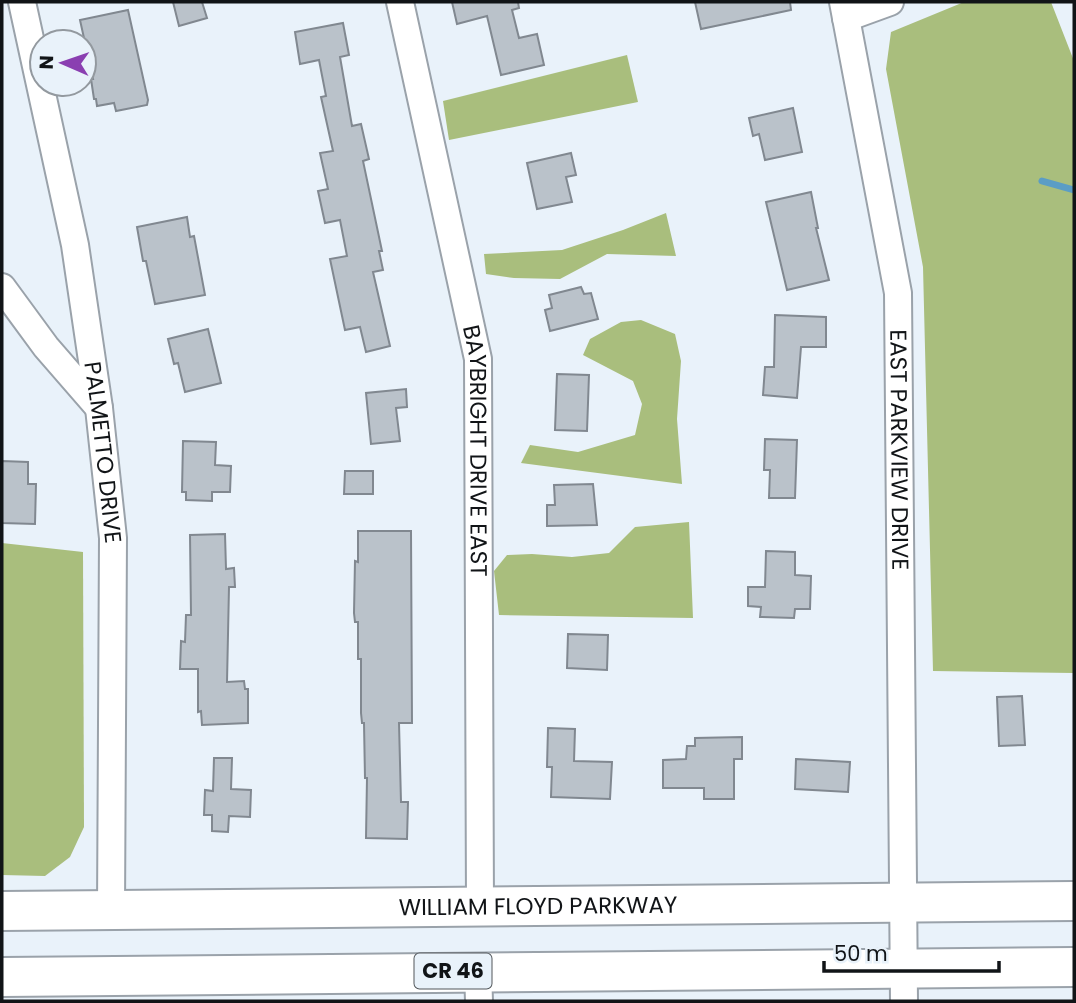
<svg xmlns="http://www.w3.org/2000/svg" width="1076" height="1003" viewBox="0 0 1076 1003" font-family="Poppins,sans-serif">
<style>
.forest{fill:#a9be7d}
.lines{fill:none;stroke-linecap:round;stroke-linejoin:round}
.stream{stroke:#5b9dc5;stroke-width:7}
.building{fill:#bac2ca;stroke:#818890;stroke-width:2}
.minor-casing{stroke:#9aa2aa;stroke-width:30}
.highway-casing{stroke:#9aa2aa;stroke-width:42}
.minor{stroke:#fff;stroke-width:26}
.highway{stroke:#fff;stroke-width:38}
.labels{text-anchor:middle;stroke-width:6;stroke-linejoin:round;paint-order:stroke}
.shield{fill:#e9f2fa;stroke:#52575b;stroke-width:2}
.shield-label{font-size:21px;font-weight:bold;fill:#111417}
.street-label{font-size:23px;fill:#111417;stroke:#e9f2fa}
</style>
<rect width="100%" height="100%" fill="#e9f2fa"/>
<g class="forest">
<path d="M 964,2 L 1051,2 L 1074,61 L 1074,673 L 933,671 L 923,267 L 886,69 L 891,32 Z"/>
<path d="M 627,55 L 638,102 L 449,140 L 443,101 Z"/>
<path d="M 666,213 L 676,256 L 607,254 L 560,279 L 514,278 L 486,274 L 484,254 L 562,250 L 623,230 Z"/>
<path d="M 641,320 L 675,334 L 681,361 L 677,419 L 682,484 L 521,463 L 530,445 L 578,452 L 635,435 L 642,404 L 633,381 L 583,355 L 590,339 L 621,322 Z"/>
<path d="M 689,522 L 693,618 L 499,615 L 494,571 L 507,555 L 532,554 L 572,557 L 609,553 L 635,527 Z"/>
<path d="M 2,543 L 83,552 L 84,827 L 70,857 L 45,876 L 2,875 Z"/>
</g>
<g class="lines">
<path class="stream" d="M 1042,181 L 1074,190"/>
</g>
<g class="building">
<path d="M 173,2 L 202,2 L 207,18 L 179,26 Z"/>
<path d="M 452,2 L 518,2 L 519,8 L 512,10 L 519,38 L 537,34 L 544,65 L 501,75 L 487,16 L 457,24 Z"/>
<path d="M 695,2 L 790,2 L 791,10 L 701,29 Z"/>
<path d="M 128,10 L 148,100 L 147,105 L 116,111 L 114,103 L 97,106 L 96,99 L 94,99 L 91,79 L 93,79 L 80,20 Z"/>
<path d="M 343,23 L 349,55 L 340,57 L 352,126 L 361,124 L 369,159 L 363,161 L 382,251 L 379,251 L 383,270 L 373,272 L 390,346 L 366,352 L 360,327 L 345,330 L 330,259 L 347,256 L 340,220 L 325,223 L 318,191 L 328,189 L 320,153 L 333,151 L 321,97 L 326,96 L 319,60 L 300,64 L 295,32 Z"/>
<path d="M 793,108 L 802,152 L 765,160 L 759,134 L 753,136 L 749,118 Z"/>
<path d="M 571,153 L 576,175 L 566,177 L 572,202 L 537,209 L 527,163 Z"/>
<path d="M 811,192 L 818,228 L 816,228 L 829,280 L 787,290 L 766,202 Z"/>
<path d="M 187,217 L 190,237 L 194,236 L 205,295 L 155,304 L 146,261 L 143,261 L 137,227 Z"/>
<path d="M 581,287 L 584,294 L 591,293 L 598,319 L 550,331 L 545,310 L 552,308 L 549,295 Z"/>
<path d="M 775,315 L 826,317 L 826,347 L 801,347 L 797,398 L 763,395 L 765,367 L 774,367 Z"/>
<path d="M 208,329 L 221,383 L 185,392 L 178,363 L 174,364 L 168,339 Z"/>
<path d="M 557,374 L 589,375 L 587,431 L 555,430 Z"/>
<path d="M 406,389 L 407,407 L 396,408 L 400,441 L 371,444 L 366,393 Z"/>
<path d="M 765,439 L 797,440 L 795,498 L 769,498 L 770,470 L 764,470 Z"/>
<path d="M 183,441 L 216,442 L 215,465 L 231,466 L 230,492 L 212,492 L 212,501 L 186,500 L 186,492 L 182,492 Z"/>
<path d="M 2,461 L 28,462 L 28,484 L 36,484 L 35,524 L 2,523 Z"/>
<path d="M 345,471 L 373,471 L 373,494 L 344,494 Z"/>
<path d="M 593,484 L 597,525 L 547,526 L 547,505 L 555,505 L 554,485 Z"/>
<path d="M 358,531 L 411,531 L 412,723 L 399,723 L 401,802 L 408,802 L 407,839 L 366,838 L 367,778 L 365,778 L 364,723 L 362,723 L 361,713 L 361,659 L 358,659 L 358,622 L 355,622 L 354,613 L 355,561 L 358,562 Z"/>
<path d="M 225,534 L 226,569 L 234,568 L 235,587 L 229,587 L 227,682 L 244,681 L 245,689 L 248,689 L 248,723 L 202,725 L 201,711 L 198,712 L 198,669 L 180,669 L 181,641 L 185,642 L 186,615 L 191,615 L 190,535 Z"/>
<path d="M 766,551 L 795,552 L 795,575 L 811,576 L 810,609 L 795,609 L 794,618 L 760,617 L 761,607 L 748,606 L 748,587 L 765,587 Z"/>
<path d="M 568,634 L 608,635 L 607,670 L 567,668 Z"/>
<path d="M 1022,696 L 1025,745 L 999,746 L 997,697 Z"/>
<path d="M 548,728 L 575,729 L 574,761 L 612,762 L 610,799 L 551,797 L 552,767 L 547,767 Z"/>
<path d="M 742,737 L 742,759 L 734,759 L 734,799 L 704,799 L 704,788 L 663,788 L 663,760 L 686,759 L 687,746 L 695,746 L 695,738 Z"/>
<path d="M 214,758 L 232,758 L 231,789 L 251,790 L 250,817 L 229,816 L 228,832 L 212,831 L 212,815 L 204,815 L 205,790 L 213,791 Z"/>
<path d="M 796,759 L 850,762 L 848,792 L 795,789 Z"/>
</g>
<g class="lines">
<defs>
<g id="minor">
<path id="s1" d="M 22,2 L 75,245 L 99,408 L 113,538 L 111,910"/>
<path id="s2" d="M 400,2 L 478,359 L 480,907"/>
<path id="s3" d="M 843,2 L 898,293 L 904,1001"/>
<path d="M 846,18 L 890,2"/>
<path d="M 2,287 L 46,347 L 99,408"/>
<path d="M 478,971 L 479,1001"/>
</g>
<g id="highway">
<path id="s4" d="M 2,911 L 1074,901"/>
<path d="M 2,977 L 1074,967"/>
</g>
</defs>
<use href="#minor" class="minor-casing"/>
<use href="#highway" class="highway-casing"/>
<use href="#minor" class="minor"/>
<use href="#highway" class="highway"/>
</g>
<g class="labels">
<rect class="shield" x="414.5" y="953.5" width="77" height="35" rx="5"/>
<g class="shield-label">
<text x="453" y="978">CR 46</text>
</g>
<g class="street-label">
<text dy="8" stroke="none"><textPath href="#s3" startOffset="453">EAST PARKVIEW DRIVE</textPath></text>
<text dy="8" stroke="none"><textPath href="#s2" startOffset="457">BAYBRIGHT DRIVE EAST</textPath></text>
<text dy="8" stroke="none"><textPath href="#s1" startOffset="458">PALMETTO DRIVE</textPath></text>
<text dy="8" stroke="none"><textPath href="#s4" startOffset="536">WILLIAM FLOYD PARKWAY</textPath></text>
</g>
</g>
<rect width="1076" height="1003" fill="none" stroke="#111417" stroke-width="7"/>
<g transform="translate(63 63) rotate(272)"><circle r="33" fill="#e9f2fa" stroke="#93999f" stroke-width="2"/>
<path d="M0-5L12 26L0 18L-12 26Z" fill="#8a3fb1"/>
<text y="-10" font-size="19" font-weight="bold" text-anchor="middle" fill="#111417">N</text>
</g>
<path d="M824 961v10h175v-10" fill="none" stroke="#111417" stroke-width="3.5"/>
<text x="834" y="961" font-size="21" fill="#111417" stroke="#e9f2fa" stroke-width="5" paint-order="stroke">50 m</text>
</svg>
